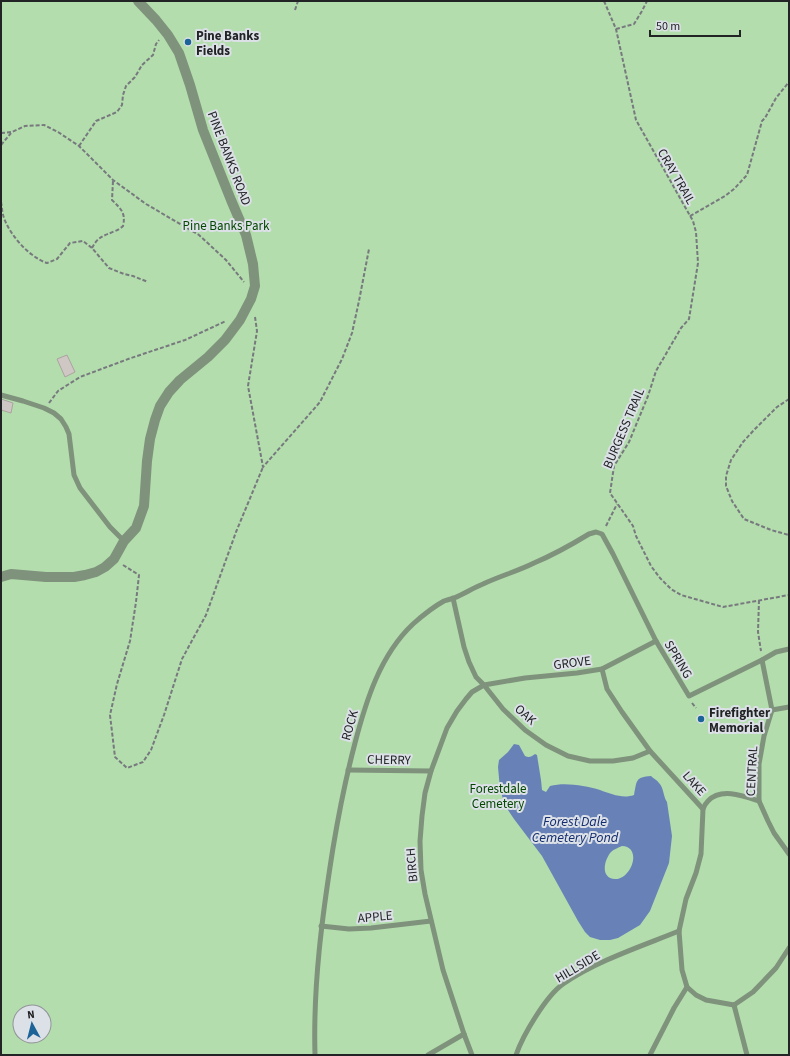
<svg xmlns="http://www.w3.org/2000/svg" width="790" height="1056" viewBox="0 0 790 1056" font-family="'Source Sans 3',sans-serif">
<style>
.green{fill:#b3ddad;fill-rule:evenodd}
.water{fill:#6882b8;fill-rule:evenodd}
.building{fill:#cfc7c4;stroke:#aba3a0}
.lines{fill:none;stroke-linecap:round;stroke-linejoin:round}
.path{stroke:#77797e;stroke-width:2;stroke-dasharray:4 2;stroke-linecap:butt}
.service{stroke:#7f927c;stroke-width:5}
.minor{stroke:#7f927c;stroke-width:10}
.poi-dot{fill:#1c6397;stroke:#dce0e7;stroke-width:1.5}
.labels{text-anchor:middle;stroke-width:4;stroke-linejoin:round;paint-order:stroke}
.poi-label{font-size:13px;font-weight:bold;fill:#222325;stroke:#dce0e7;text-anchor:start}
.street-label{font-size:13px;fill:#222325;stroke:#dce0e7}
.park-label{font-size:13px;fill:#044800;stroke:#dce0e7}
.water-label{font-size:14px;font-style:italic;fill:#132d6e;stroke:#dce0e7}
</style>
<rect width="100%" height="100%" fill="#dce0e7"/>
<path class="green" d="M 1,1 L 789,1 L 789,1055 L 1,1055 ZM 20,1012 L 44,1012 L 44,1036 L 20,1036 Z"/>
<path class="water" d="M 514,744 L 519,745 L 525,756 C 529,758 531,757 535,754 L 537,755 L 541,780 L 542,790 L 546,792 L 550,786 C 566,782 585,786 600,790 C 611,794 623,799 634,795 C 637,781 635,777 651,776 C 654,779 657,780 659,783 C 664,788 663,796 667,802 L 672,836 L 669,863 L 650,911 L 640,925 L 618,938 L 610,940 L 600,940 L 590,937 L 585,932 L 578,921 L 542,856 L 514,819 L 506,807 L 503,799 L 500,789 L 498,767 L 499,760 L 508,752 ZM 622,846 C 643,847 631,880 615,879 C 600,878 604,860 611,852 C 614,849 618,848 622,846 Z"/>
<g class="building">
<path d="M 67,355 L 75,372 L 65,377 L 57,359 Z"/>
<path d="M 1,399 L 13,403 L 11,413 L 1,410 Z"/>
</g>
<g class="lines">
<g class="path">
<path d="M 604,1 L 616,29 L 636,120 L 693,221 L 696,232 L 698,263 L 689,319 L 681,328 L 656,371 L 648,396 L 629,442 L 614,466 L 610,493 L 633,526 L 636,536 L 651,566 L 660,578 L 671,589 L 681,595 L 723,607 L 789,595"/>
<path d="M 295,10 L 298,1"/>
<path d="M 616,29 L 634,24 L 642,11 L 647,1"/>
<path d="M 1,133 L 12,132 L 25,126 L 44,125 L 58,132 L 79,146 L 113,180 L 146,204 L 199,235 L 226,260 L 244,282"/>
<path d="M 1,145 L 11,133"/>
<path d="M 79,146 L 96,121 L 117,112 L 122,105 L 123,95 L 126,86 L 135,77 L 142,65 L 153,55 L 156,44 L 159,40"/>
<path d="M 1,202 C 2,207 2,213 4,218 C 10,235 29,257 47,263 L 57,259 L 70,243 L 83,241 L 92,248 L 109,268 L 124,274 L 133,276 L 148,282"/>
<path d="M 690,216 L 725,196 L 734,189 L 747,175 L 762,121 L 765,118 L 776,98 L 789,82"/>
<path d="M 92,248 C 98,236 104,236 115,231 C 118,230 121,228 123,226 C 126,213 121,209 112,200 L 113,181"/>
<path d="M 255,317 L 257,331 L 248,386 L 263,467 L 320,402 L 342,359 L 352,333 L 359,301 L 369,249"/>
<path d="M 789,399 L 777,407 L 754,430 L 743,442 L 731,460 L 726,476 L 726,486 L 732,501 L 744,519 L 771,530 L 789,535"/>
<path d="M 49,403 L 58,391 L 80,377 L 131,358 L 185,340 L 226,321"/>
<path d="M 606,526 L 617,504"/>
<path d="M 123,565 L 139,575 L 136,602 L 130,641 L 117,684 L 110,715 L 115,757 L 127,768 L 143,762 L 151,750 L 164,715 L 182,659 L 206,615 L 236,532 L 263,467"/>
<path d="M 759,600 L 758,632 L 761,651"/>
<path d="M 692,703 L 696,708"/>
</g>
<g class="service">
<path d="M 1,395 L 23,401 L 44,408 L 54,413 L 61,419 L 66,427 L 69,434 L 74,475 L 80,488 L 110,527 L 124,541"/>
<path d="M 453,598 L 464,647 L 469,662 L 476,677 L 484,685 L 503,709 L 525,730 L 546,745 L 568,756 L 590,761 L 613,761 L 633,758 L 650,751"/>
<path d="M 762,660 L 772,710 L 764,736 L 759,764 L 759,801 L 768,821 L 774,833 L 789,854"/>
<path d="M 602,669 L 607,689 L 622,712 L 650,751 L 703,809 L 701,854 L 696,873 L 686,899 L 679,931 L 682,970 L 687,987 L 696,995 L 706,1000 L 734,1005"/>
<path d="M 772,710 L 789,707"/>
<path d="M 348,770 L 431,771"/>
<path d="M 703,809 C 704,806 706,803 708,801 C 721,787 744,796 759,801"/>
<path d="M 321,926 L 349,929 L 371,928 L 431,921"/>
<path d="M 734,1005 L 753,992 L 776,968 L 789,948"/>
<path d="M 734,1005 L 747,1055"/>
<path d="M 315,1055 C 313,985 322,917 333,848 C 339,812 346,777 355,743 C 366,701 380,655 413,624 C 422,616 433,607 444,601 C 447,600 451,599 454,598 C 464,594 473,588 483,584 C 500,576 518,571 534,563 C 553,555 571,545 589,534 L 596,532 L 602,534 L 613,554 L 656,641 L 689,696 L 762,660 L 776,652 L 789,649"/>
<path d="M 428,1055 L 464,1034"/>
<path d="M 472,1055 L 464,1034 L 443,970 L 425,894 L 421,870 L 420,841 L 422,816 L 425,793 L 431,771 L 447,728 L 457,711 L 466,699 L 472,692 L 484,685 L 525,678 L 577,673 L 602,669 L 656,641"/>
<path d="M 516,1055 C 523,1035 546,996 563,984 C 596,961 642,946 679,931"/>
<path d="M 650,1055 L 674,1008 L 687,987"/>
</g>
<path class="minor" d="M 1,577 L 11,574 L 46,577 L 74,577 L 85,575 L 96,572 L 105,567 L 114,559 L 124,541 L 136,528 L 144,506 L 147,461 L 150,439 L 155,420 L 160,406 L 169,392 L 180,380 L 208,357 L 225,340 L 240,320 L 251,299 L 255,286 L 253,264 L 246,235 L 231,200 L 203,130 L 190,85 L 179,53 L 168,35 L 156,20 L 138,1"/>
</g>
<g class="poi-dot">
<circle cx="188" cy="42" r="4"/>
<circle cx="701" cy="719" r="4"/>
</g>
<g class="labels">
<g class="poi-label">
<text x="196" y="40">Pine Banks<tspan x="196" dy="15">Fields</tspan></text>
<text x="709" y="717">Firefighter<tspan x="709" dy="15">Memorial</tspan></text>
</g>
<g class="street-label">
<text transform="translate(230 158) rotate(69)" y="5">PINE BANKS ROAD</text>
<text transform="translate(677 176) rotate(60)" y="5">CRAY TRAIL</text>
<text transform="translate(623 428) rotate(-67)" y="5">BURGESS TRAIL</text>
<text transform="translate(679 659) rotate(59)" y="5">SPRING</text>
<text transform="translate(572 662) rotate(-7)" y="5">GROVE</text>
<text transform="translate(526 714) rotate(42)" y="5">OAK</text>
<text transform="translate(349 725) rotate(-74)" y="5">ROCK</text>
<text transform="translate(389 759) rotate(1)" y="5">CHERRY</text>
<text transform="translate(751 771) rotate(-87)" y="5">CENTRAL</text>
<text transform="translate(695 783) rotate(48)" y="5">LAKE</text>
<text transform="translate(411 865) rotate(-95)" y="5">BIRCH</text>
<text transform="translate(375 916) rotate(-5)" y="5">APPLE</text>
<text transform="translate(577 966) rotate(-31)" y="5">HILLSIDE</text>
</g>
<g class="park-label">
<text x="226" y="230">Pine Banks Park</text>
<text x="498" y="793">Forestdale<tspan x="498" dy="15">Cemetery</tspan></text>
</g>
<g class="water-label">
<text x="575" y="826">Forest Dale<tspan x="575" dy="16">Cemetery Pond</tspan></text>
</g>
</g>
<rect width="790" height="1056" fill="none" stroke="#222325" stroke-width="4"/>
<g transform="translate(32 1024) rotate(353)"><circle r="19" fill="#dce0e7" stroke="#929499"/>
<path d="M0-3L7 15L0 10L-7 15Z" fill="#1c6397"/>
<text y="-6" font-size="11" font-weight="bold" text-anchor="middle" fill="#222325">N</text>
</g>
<path d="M650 30v6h90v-6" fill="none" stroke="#222325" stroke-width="2"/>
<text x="656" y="30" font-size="12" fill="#222325" stroke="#dce0e7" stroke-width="3" paint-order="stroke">50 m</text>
</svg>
